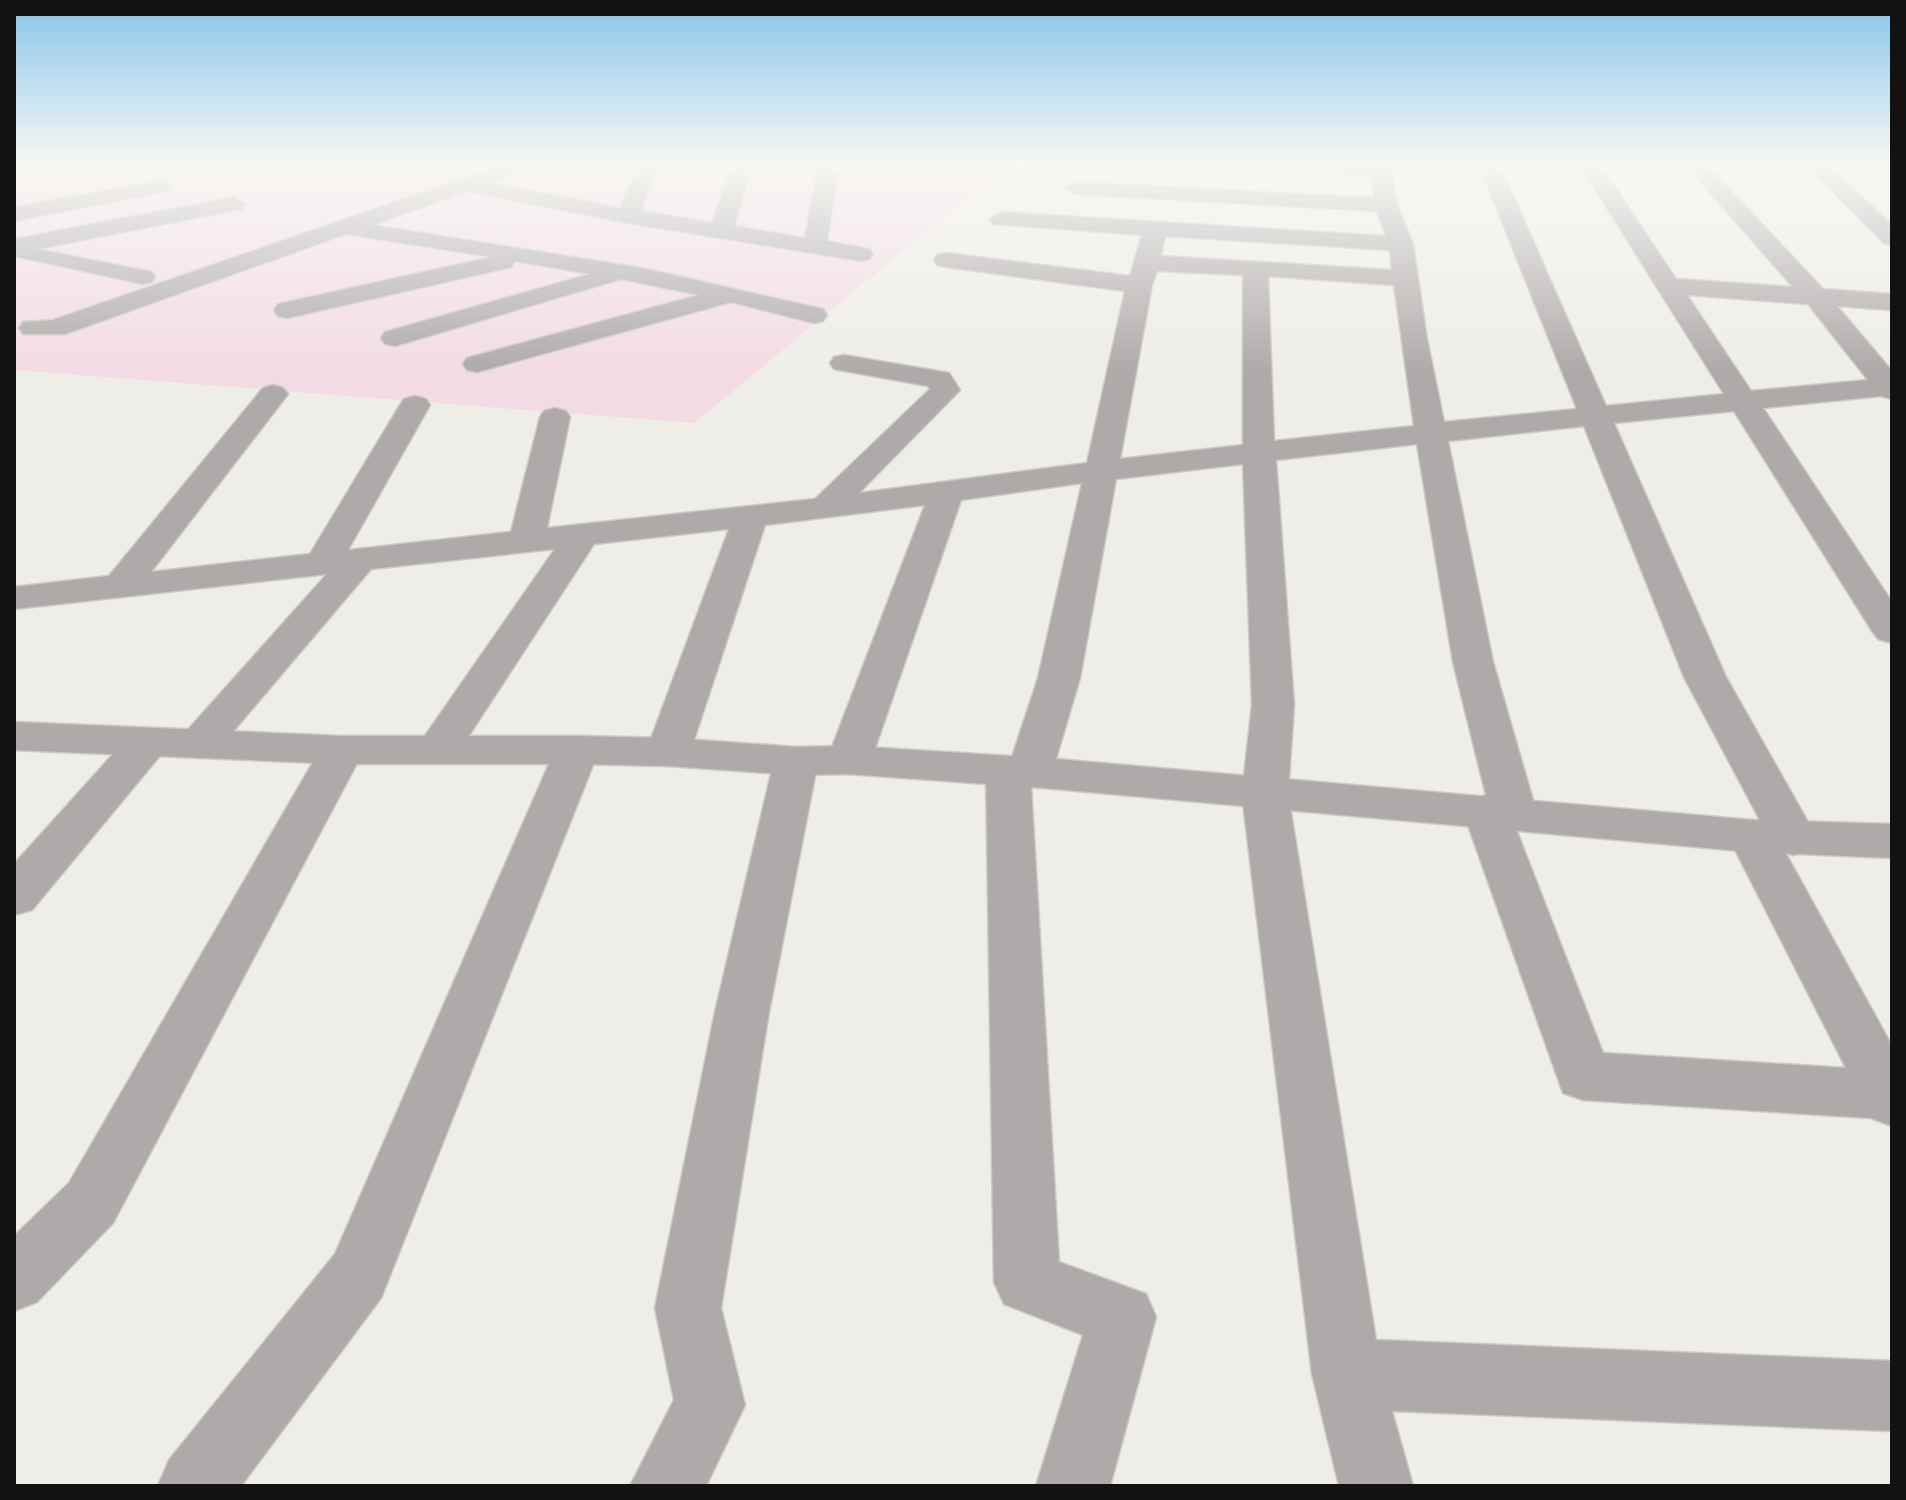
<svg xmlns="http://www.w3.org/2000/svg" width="1906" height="1500" viewBox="0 0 1906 1500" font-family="'Fira Sans Condensed',sans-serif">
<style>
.education{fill:#f3dbe6}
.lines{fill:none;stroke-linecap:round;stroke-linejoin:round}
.minor-casing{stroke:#cccac5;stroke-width:3}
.tertiary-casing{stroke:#cccac5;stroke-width:3}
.minor{fill:#aeaaaa;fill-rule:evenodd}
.tertiary{fill:#aeaaaa;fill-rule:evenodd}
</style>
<rect width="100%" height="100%" fill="#efede7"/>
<path class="education" d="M 14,162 L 1011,162 L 694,423 L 14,370 Z"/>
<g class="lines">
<defs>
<g id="minor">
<path d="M 511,162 L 540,162 L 537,166 L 490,183 L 620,208 L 640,162 L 660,162 L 641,211 L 712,223 L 733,162 L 753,162 L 734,226 L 805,238 L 816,176 L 810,170 L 790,166 L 787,162 L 825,162 L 837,175 L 827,241 L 869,249 L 873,254 L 869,259 L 861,261 L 628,223 L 467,191 L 372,225 L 642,268 L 823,309 L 827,315 L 823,321 L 814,323 L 731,302 L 477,372 L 467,370 L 463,364 L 467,358 L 699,295 L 621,279 L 395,346 L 385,344 L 381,338 L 385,332 L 590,274 L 514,261 L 512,267 L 503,269 L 287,318 L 278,316 L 274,310 L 278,304 L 492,257 L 346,234 L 65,334 L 23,334 L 19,328 L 23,322 L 53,320 Z"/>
<path d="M 1237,162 L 1370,165 L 1370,162 L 1390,162 L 1397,205 L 1413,244 L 1427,339 L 1444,422 L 1577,409 L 1478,162 L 1498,162 L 1606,406 L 1724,394 L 1578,162 L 1598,162 L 1676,279 L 1793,287 L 1683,162 L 1704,162 L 1823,289 L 1892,294 L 1892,310 L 1837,306 L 1892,371 L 1892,399 L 1881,396 L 1763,408 L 1892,602 L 1892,643 L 1878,639 L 1872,631 L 1734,411 L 1614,423 L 1726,677 L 1817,838 L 1810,850 L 1793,855 L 1785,852 L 1892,1046 L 1892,1126 L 1871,1118 L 1583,1100 L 1563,1093 L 1463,811 L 1470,800 L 1486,795 L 1453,662 L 1417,444 L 1276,460 L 1294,705 L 1288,794 L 1376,1340 L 1892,1361 L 1892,1431 L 1392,1411 L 1413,1486 L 1339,1486 L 1312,1374 L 1242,794 L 1252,705 L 1243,464 L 1116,479 L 1080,678 L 1052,772 L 1046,782 L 1031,786 L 1059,1262 L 1146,1294 L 1156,1317 L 1110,1486 L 1036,1486 L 1083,1335 L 1004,1304 L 994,1282 L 986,771 L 992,761 L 1012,757 L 1038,678 L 1082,483 L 961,500 L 871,760 L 865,770 L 849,774 L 833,770 L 827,760 L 925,505 L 765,525 L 690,752 L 684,762 L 668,766 L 652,762 L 646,752 L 729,529 L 594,544 L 453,760 L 437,764 L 421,760 L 415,750 L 555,549 L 371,569 L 214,754 L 199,758 L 184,754 L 177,744 L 184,734 L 327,574 L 14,609 L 14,587 L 109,576 L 263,388 L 273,385 L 283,388 L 288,394 L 151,572 L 310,554 L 400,405 L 404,399 L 415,396 L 426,399 L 430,405 L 348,550 L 511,532 L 540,417 L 544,411 L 555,408 L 566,411 L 570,417 L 547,528 L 815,499 L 930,389 L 928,386 L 834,369 L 830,363 L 834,357 L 844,355 L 949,373 L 960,390 L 859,493 L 1087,463 L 1125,291 L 946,267 L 937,265 L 934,260 L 937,255 L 946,253 L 1130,276 L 1142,235 L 993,224 L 990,219 L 1001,212 L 1386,236 L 1377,211 L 1075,194 L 1064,188 L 1075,182 L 1374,198 L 1372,177 L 1247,168 ZM 1165,236 L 1390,250 L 1392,270 L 1161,256 ZM 1157,271 L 1243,275 L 1243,445 L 1120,459 L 1152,285 ZM 1268,276 L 1394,285 L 1414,426 L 1274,441 ZM 1687,295 L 1808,304 L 1868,380 L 1751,391 ZM 1584,426 L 1684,677 L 1761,822 L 1752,820 L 1735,824 L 1728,836 L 1846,1068 L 1603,1053 L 1516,829 L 1530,825 L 1537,814 L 1493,662 L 1448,441 Z"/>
<path d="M 1803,162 L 1825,162 L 1892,225 L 1892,245 L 1884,243 Z"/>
<path d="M 160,181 L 167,183 L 171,187 L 167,191 L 14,221 L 14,207 Z"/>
<path d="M 234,197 L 245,204 L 242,209 L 37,249 L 152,272 L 155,277 L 152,282 L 143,284 L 14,256 L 14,239 Z"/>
<path d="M 148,728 L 163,732 L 170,742 L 163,752 L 32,910 L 14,915 L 14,864 L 133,732 Z"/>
<path d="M 342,736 L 358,740 L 364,750 L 113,1223 L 37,1302 L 14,1311 L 14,1236 L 69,1183 L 320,750 L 326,740 Z"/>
<path d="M 577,736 L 593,740 L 599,750 L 381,1298 L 241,1486 L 158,1486 L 169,1460 L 335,1254 L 555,750 L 561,740 Z"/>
<path d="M 796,747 L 812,751 L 818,761 L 769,1012 L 721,1308 L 745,1405 L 706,1486 L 630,1486 L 674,1400 L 655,1308 L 715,1012 L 774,761 L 780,751 Z"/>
</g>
<path id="tertiary" d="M 14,722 L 342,736 L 577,736 L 668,738 L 796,747 L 849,746 L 1044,758 L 1752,820 L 1892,824 L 1892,858 L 1752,852 L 1044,788 L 849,774 L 796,775 L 668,766 L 577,764 L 342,764 L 14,750 Z"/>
</defs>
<use href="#minor" class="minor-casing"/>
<use href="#tertiary" class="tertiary-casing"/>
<use href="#minor" class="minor"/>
<use href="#tertiary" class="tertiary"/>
</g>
<linearGradient id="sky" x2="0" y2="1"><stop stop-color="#87c5ea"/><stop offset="0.44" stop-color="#f8f7f4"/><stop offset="1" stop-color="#f8f7f4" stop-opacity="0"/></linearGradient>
<rect width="1906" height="372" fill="url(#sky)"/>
<rect width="1906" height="1500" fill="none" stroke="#131210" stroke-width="32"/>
</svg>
